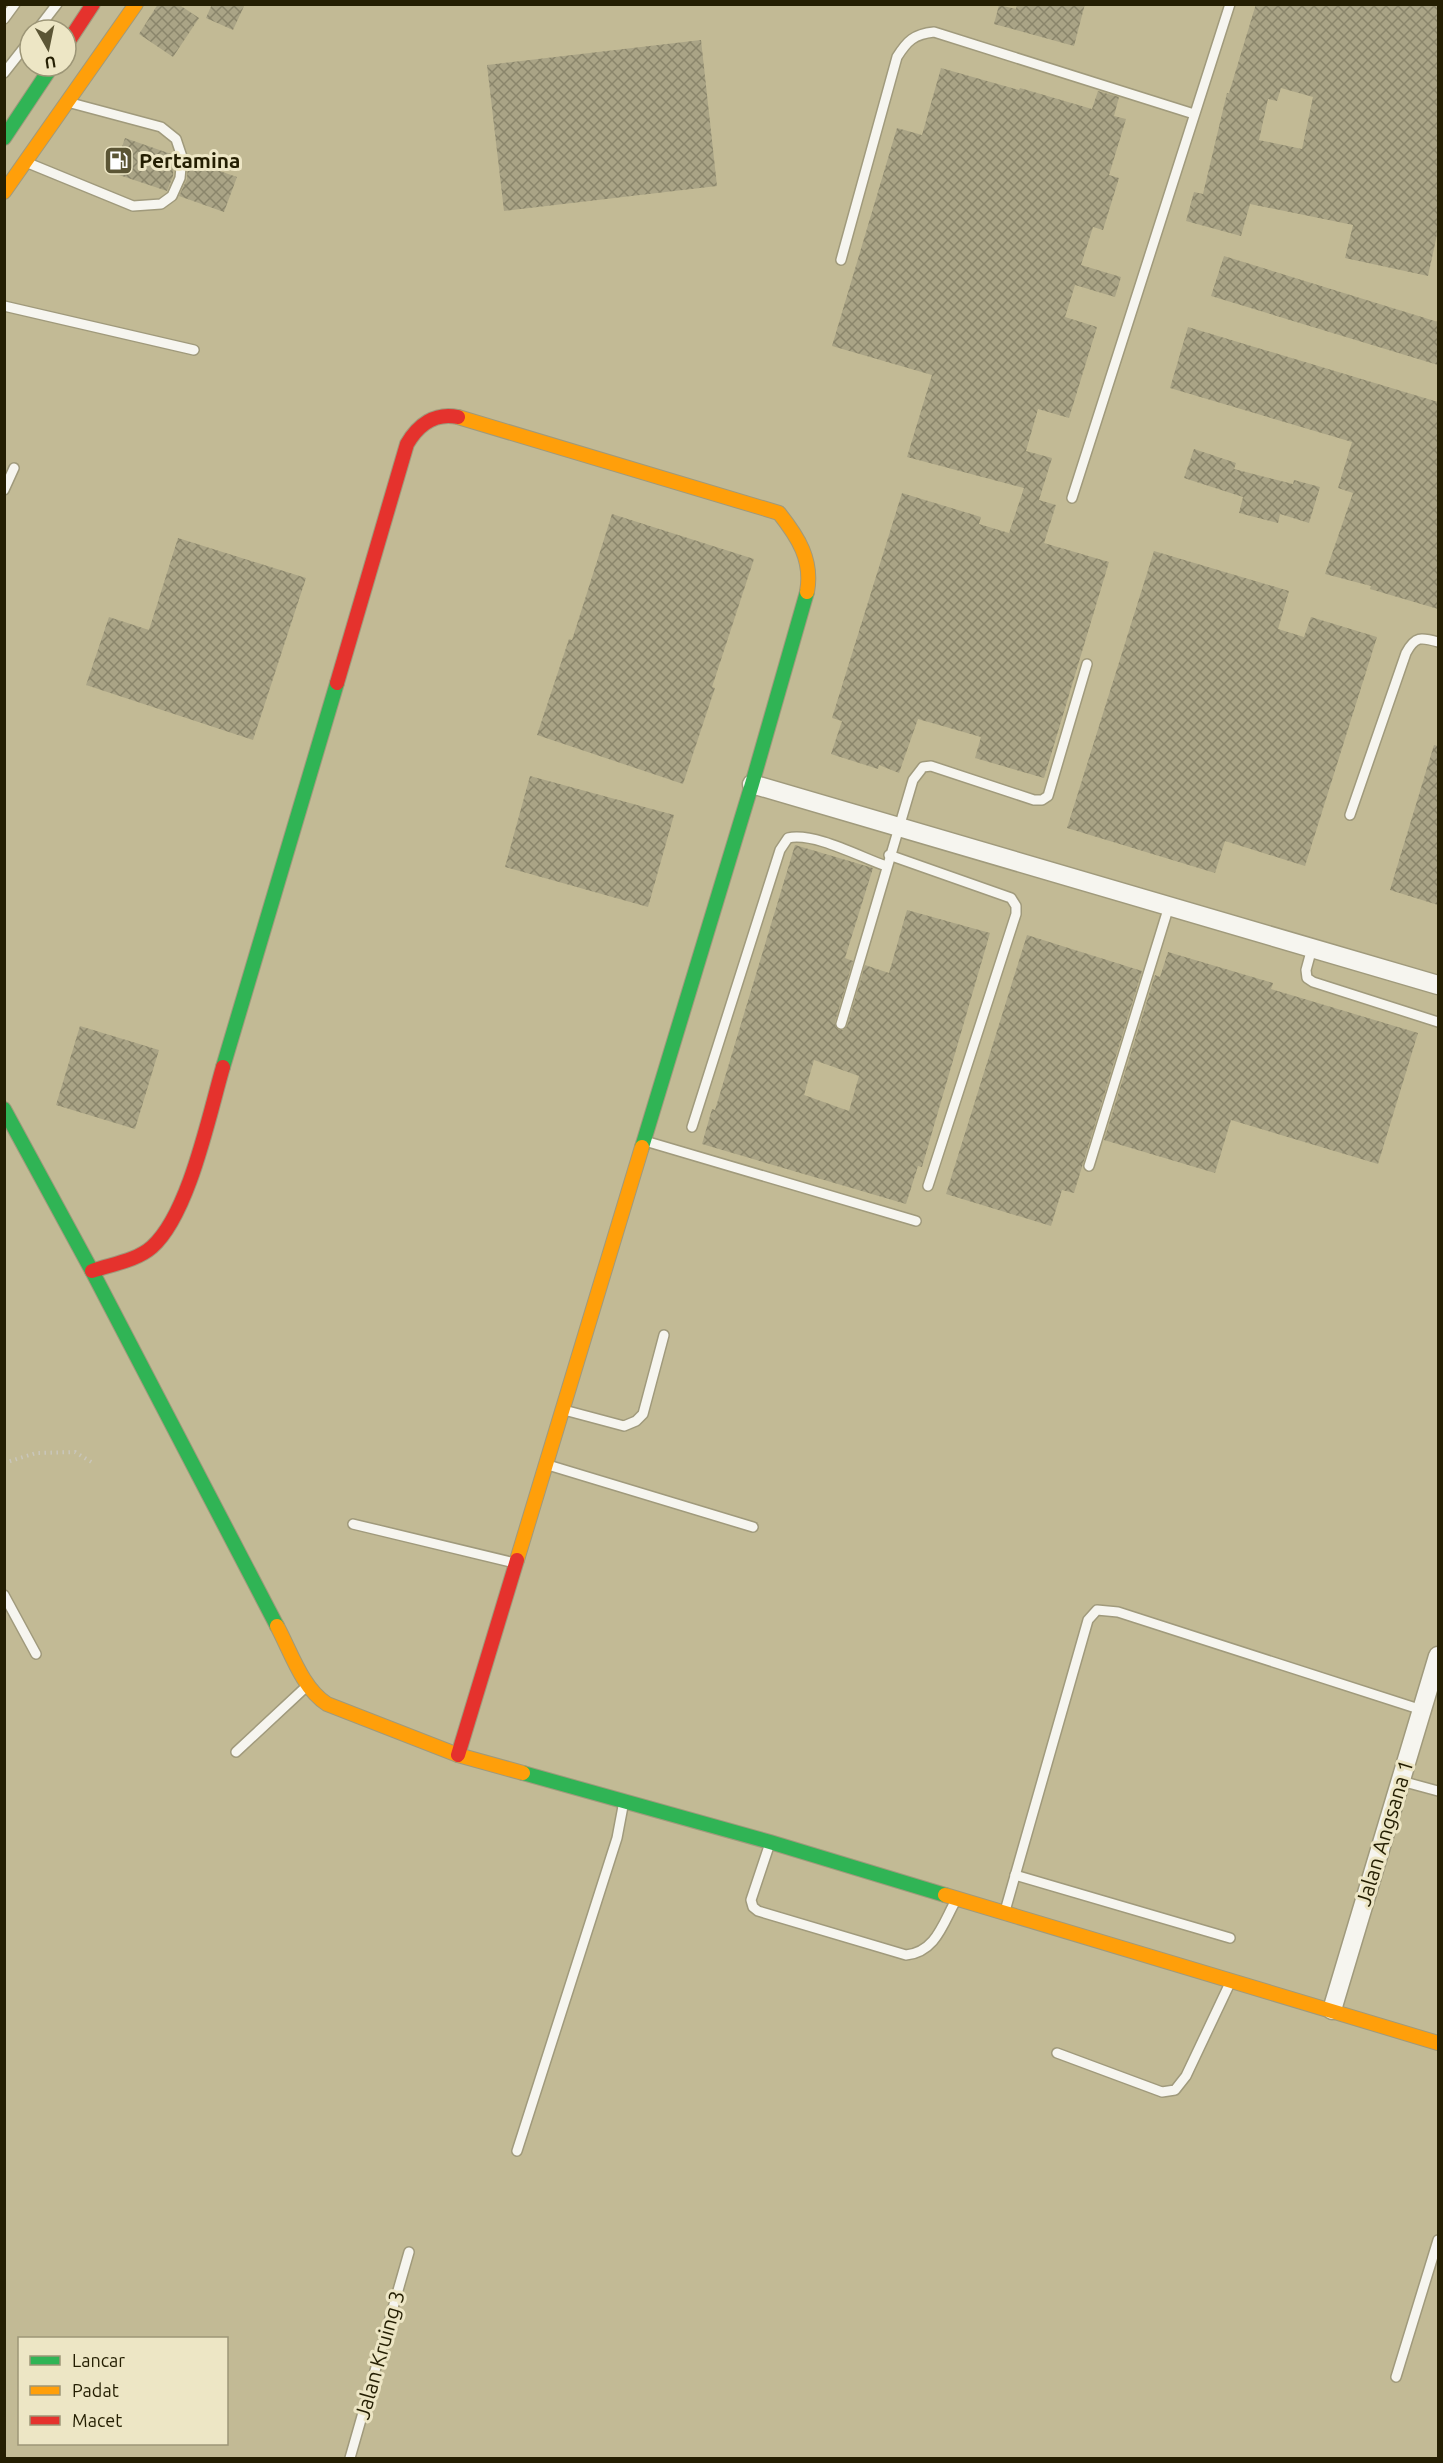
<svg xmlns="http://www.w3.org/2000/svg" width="1443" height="2463" viewBox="0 0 1443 2463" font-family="Ubuntu,sans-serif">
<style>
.building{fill:url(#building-cross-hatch);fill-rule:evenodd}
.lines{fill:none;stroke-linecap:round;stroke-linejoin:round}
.lane-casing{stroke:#a09a7c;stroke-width:12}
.street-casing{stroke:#a09a7c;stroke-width:21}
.fast-casing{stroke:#a09a7c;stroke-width:16}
.slow-casing{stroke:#a09a7c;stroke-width:16}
.jam-casing{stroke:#a09a7c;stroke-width:16}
.path{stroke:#c9c6ba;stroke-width:4;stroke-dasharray:1.5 4.5;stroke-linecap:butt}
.lane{stroke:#f6f5ef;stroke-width:9}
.street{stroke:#f6f5ef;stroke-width:18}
.fast{stroke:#30b455;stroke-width:14}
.slow{stroke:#ff9f0a;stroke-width:14}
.jam{stroke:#e5322d;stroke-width:14}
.labels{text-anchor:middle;stroke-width:6;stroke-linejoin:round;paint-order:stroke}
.poi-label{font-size:21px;font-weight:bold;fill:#241e02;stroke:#ede6c5;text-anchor:start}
.street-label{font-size:21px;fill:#241e02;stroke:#ede6c5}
</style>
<defs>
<pattern id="building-cross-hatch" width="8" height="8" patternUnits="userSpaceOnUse" patternTransform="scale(1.5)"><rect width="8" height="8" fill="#aaa486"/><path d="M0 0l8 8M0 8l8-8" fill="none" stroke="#8a856b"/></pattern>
</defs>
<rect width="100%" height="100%" fill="#c2ba95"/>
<g class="building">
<path d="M 158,4 L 178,4 L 199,18 L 173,57 L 139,34 Z"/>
<path d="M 212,4 L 245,4 L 233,30 L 206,18 Z"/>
<path d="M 1017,4 L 1085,4 L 1074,46 L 994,24 L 999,5 L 1016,9 Z"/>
<path d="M 1256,4 L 1438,4 L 1438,230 L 1428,276 L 1345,258 L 1353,225 L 1250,204 L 1241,236 L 1186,221 L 1194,192 L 1203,194 L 1227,93 L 1229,93 ZM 1281,88 L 1313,97 L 1302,149 L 1259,140 L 1268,99 L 1277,101 Z"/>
<path d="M 701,40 L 717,186 L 504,211 L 487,65 Z"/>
<path d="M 941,68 L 1019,90 L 1020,88 L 1092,109 L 1098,91 L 1119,97 L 1114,116 L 1126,119 L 1109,175 L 1119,178 L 1103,230 L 1093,227 L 1081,265 L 1121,277 L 1115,297 L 1075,285 L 1065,317 L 1097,327 L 1069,418 L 1038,409 L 1026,451 L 1052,458 L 1039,500 L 1056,505 L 1044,543 L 1109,562 L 1044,778 L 975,758 L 981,737 L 918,719 L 899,773 L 879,765 L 878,769 L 831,754 L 842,721 L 832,718 L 902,493 L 981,517 L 979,524 L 1009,533 L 1024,488 L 907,457 L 932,375 L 832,346 L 897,128 L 922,135 Z"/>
<path d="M 125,138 L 174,155 L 173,176 L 167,191 L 113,173 Z"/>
<path d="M 188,160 L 237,177 L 224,212 L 179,196 L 187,179 Z"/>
<path d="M 1224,256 L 1438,322 L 1438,365 L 1211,296 Z"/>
<path d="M 1188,327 L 1438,402 L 1438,609 L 1370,589 L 1371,586 L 1325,574 L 1353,493 L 1338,488 L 1352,442 L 1170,388 Z"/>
<path d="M 1194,449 L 1236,463 L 1234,469 L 1293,484 L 1294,480 L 1320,487 L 1309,523 L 1280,514 L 1278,523 L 1239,513 L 1243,497 L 1184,478 Z"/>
<path d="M 612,514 L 754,559 L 712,687 L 715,688 L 683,784 L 537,735 L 569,639 L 572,640 Z"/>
<path d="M 178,538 L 306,578 L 253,740 L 86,685 L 109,617 L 149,630 Z"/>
<path d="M 1154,551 L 1289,591 L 1278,629 L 1304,637 L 1311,617 L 1377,637 L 1305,866 L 1225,841 L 1215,873 L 1067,828 Z"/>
<path d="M 1434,745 L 1438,746 L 1438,905 L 1390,890 Z"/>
<path d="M 530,776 L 674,815 L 648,907 L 505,867 Z"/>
<path d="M 795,845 L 873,868 L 845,958 L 853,961 L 835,1022 L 839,1030 L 843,1030 L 847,1026 L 865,965 L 889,973 L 907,910 L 990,933 L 922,1167 L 918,1166 L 906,1204 L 702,1144 L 712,1109 L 715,1110 ZM 814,1060 L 859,1076 L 849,1111 L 804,1095 Z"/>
<path d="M 1027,935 L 1142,971 L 1074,1193 L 1062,1190 L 1051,1226 L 946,1194 Z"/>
<path d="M 1168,952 L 1273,983 L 1271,989 L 1418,1033 L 1378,1164 L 1231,1120 L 1215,1173 L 1104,1140 L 1155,975 L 1160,977 Z"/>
<path d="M 80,1026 L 159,1050 L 135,1129 L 56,1105 Z"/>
</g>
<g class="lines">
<defs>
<g id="lane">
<path d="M 4,19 L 15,4"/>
<path d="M 37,30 L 57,4"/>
<path d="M 4,73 L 30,40"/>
<path d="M 28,163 L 133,206 L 161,204 L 172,196 L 180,178 L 182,157 L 176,139 L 161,127 L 71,103"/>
<path d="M 841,260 L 897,57 C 907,41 914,34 934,32 L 1194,114"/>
<path d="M 4,306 L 194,350"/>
<path d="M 4,490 L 14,468"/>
<path d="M 1072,498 L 1230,4"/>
<path d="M 1350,815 L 1406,653 C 1415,636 1421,637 1438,642"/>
<path d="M 889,855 L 1011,898 L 1016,906 L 1016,914 L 928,1186"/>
<path d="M 1312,948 L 1306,970 L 1307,978 L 1313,982 L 1438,1022"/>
<path d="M 841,1024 L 913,780 L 923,767 L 931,766 L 1034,800 L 1042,800 L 1048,796 L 1087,664"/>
<path d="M 692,1127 L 780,850 L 788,838 C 814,832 860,857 886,866"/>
<path d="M 645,1141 L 916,1221"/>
<path d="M 1089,1166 L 1169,906"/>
<path d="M 564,1410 L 624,1426 L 636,1421 L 643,1414 L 664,1335"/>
<path d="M 548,1465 L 753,1527"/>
<path d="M 353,1524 L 515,1563"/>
<path d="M 4,1595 L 36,1654"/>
<path d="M 236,1752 L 308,1685"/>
<path d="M 1401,1781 L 1438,1791"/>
<path d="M 770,1843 L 751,1900 L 753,1907 L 758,1911 L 906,1955 C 936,1952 943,1923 956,1900"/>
<path d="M 1015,1875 L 1230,1938"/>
<path d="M 1005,1911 L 1088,1620 L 1097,1610 L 1118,1612 L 1422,1710"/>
<path d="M 1057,2053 L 1162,2092 L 1175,2090 L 1186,2076 L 1230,1983"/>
<path d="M 517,2151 L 617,1838 L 624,1801"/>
<path d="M 1396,2377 L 1438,2240"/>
<path d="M 350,2458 L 409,2252"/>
</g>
<g id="street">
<path d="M 752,784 L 1438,985"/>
<path d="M 1332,2010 L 1438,1656"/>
</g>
<g id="fast">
<path d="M 4,138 L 52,66"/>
<path d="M 223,1067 L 337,683"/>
<path d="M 4,1109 L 92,1271 L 277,1626"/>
<path d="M 642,1147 L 752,784 L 807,592"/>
<path d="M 523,1773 L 770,1842 L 945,1895"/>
</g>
<g id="slow">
<path d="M 4,192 L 136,4"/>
<path d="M 458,417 L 779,513 C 798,537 813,560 807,592"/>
<path d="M 517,1560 L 642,1147"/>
<path d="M 277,1626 C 291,1652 302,1688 327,1704 L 458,1755 L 523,1773"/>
<path d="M 945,1895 L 1438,2043"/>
</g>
<g id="jam">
<path d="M 66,45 L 93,4"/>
<path d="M 337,683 L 407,444 C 418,425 435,412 458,417"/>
<path d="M 92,1271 C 112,1264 136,1261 152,1247 C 189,1214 209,1115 223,1067"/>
<path d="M 458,1755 L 517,1560"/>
</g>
</defs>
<use href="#lane" class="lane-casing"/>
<use href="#street" class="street-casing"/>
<use href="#fast" class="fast-casing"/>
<use href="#slow" class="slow-casing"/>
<use href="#jam" class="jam-casing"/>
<path class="path" d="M 4,1463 L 36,1453 L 75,1452 L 93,1463"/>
<use href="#lane" class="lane"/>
<use href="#street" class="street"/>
<use href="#fast" class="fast"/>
<use href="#slow" class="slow"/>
<use href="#jam" class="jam"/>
</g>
<defs>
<symbol id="fuel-square" viewBox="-11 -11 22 22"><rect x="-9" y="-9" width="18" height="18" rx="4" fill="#5b5535" stroke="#ede6c5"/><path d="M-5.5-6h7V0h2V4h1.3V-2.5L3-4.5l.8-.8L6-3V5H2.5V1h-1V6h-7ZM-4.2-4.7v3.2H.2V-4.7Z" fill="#fff"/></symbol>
</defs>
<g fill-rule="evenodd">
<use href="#fuel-square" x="102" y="144" width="33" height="33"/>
</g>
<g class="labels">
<g class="poi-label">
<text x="139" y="168">Pertamina</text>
</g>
<g class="street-label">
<text transform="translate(1385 1833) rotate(-73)" y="7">Jalan Angsana 1</text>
<text transform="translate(380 2355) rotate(-74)" y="7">Jalan Kruing 3</text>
</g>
</g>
<rect width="1443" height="2463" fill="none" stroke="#241e02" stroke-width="12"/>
<rect x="18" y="2337" width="210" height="108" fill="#ede6c5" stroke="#9d9677" stroke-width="1.5"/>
<rect x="30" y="2356" width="30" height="9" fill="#30b455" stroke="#9d9677" stroke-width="1.5"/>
<text x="72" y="2367" font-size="18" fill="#241e02">Lancar</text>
<rect x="30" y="2386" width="30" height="9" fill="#ff9f0a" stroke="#9d9677" stroke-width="1.5"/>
<text x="72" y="2397" font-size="18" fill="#241e02">Padat</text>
<rect x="30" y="2416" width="30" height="9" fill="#e5322d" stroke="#9d9677" stroke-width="1.5"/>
<text x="72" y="2427" font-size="18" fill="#241e02">Macet</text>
<g transform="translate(48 48) rotate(171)"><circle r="28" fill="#ede6c5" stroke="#9d9677" stroke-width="1.5"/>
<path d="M0-4.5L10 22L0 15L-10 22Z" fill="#5b5535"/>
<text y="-9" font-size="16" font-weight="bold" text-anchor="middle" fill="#241e02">U</text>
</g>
</svg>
